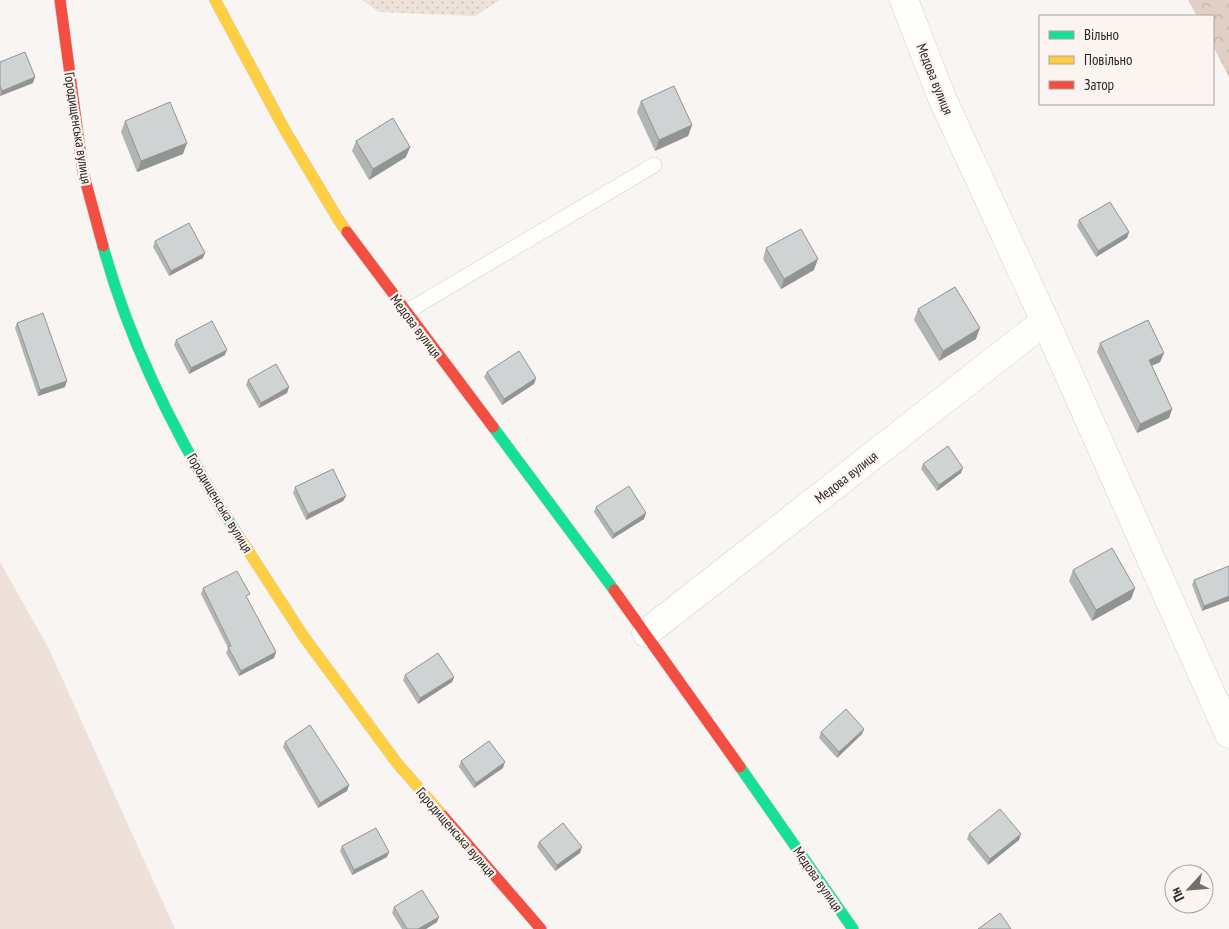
<svg xmlns="http://www.w3.org/2000/svg" width="1229" height="929" viewBox="0 0 1229 929" font-family="'PT Sans Narrow',sans-serif">
<style>
.grass{fill:url(#grass-dots)}
.forest{fill:url(#forest-crowns)}
.garden{fill:#eee1d9}
.lines{fill:none;stroke-linecap:round;stroke-linejoin:round}
.lane-casing{stroke:#d7d1ce;stroke-width:16}
.street-casing{stroke:#d7d1ce;stroke-width:29}
.fast-casing{stroke:#d7d1ce;stroke-width:12}
.slow-casing{stroke:#d7d1ce;stroke-width:12}
.jam-casing{stroke:#d7d1ce;stroke-width:12}
.lane{stroke:#fefefd;stroke-width:15}
.street{stroke:#fefefd;stroke-width:28}
.fast{stroke:#16e098;stroke-width:11}
.slow{stroke:#ffcf43;stroke-width:11}
.jam{stroke:#f24e42;stroke-width:11}
.wall{fill:#b3b5b5}
.shaded-wall{fill:#929494}
.building{fill:#d0d3d3;stroke:#929494}
.labels{text-anchor:middle;stroke-width:4.5;stroke-linejoin:round;paint-order:stroke}
.street-label{font-size:14px;fill:#2e2723;stroke:#fcf4f0}
</style>
<defs>
<pattern id="grass-dots" width="8" height="8" patternUnits="userSpaceOnUse" patternTransform="scale(1.25)"><rect width="8" height="8" fill="#eee1d9"/><path d="M2 2h.1M6 6h.1" fill="none" stroke="#ccc1ba" stroke-width="1.8" stroke-linecap="round"/></pattern>
<pattern id="forest-crowns" width="20" height="18" patternUnits="userSpaceOnUse" patternTransform="scale(1.25)"><rect width="20" height="18" fill="#e1cec4"/><path d="M2 6a3 3 0 1 1 6 0M12 15a3 3 0 1 1 6 0" fill="none" stroke="#c1b1a8"/></pattern>
</defs>
<rect width="100%" height="100%" fill="#f9f5f3"/>
<path class="grass" d="M 362,0 L 500,0 L 475,16 L 379,12 Z"/>
<path class="forest" d="M 1188,0 L 1229,0 L 1229,77 L 1213,46 L 1213,16 L 1197,16 Z"/>
<path class="garden" d="M 0,562 L 48,647 L 175,929 L 0,929 Z"/>
<g class="lines">
<defs>
<path id="lane" d="M 406,312 L 654,165"/>
<g id="street">
<path d="M 904,0 L 942,98 L 1045,321 L 1229,734"/>
<path d="M 646,633 L 1045,321"/>
</g>
<g id="fast">
<path d="M 103,246 C 131,349 180,445 238,535"/>
<path d="M 493,427 L 614,590"/>
<path d="M 740,767 L 853,929"/>
</g>
<g id="slow">
<path d="M 215,0 L 286,132 L 338,219 L 347,232"/>
<path d="M 238,535 L 304,637 L 397,763 L 443,816"/>
</g>
<g id="jam">
<path d="M 60,0 L 83,172 L 103,246"/>
<path d="M 347,232 L 493,427"/>
<path d="M 614,590 L 740,767"/>
<path d="M 443,816 L 541,929"/>
</g>
</defs>
<use href="#lane" class="lane-casing"/>
<use href="#street" class="street-casing"/>
<use href="#fast" class="fast-casing"/>
<use href="#slow" class="slow-casing"/>
<use href="#jam" class="jam-casing"/>
<use href="#lane" class="lane"/>
<use href="#street" class="street"/>
<use href="#fast" class="fast"/>
<use href="#slow" class="slow"/>
<use href="#jam" class="jam"/>
</g>
<g class="wall">
<path d="M 0,62 L 33,83 L 0,96 Z"/>
<path d="M 641,101 L 692,125 L 688,136 L 655,151 L 637,112 Z"/>
<path d="M 125,121 L 183,154 L 137,172 L 121,132 Z"/>
<path d="M 356,141 L 410,147 L 406,157 L 369,180 L 352,151 Z"/>
<path d="M 1079,220 L 1129,232 L 1127,238 L 1096,257 L 1077,226 Z"/>
<path d="M 155,241 L 203,258 L 169,276 L 153,247 Z"/>
<path d="M 766,248 L 814,270 L 781,289 L 763,259 Z"/>
<path d="M 918,309 L 976,339 L 939,361 L 914,320 Z"/>
<path d="M 17,323 L 65,387 L 38,396 L 15,328 Z"/>
<path d="M 176,340 L 225,355 L 189,374 L 174,345 Z"/>
<path d="M 1100,343 L 1164,353 L 1160,362 L 1152,366 L 1172,409 L 1169,418 L 1137,433 L 1097,352 Z"/>
<path d="M 487,372 L 536,378 L 534,384 L 502,405 L 484,377 Z"/>
<path d="M 248,380 L 289,387 L 287,393 L 259,408 L 246,385 Z"/>
<path d="M 923,464 L 961,473 L 937,491 L 921,469 Z"/>
<path d="M 295,487 L 346,496 L 343,501 L 306,520 L 293,493 Z"/>
<path d="M 596,507 L 646,513 L 644,519 L 612,539 L 594,512 Z"/>
<path d="M 1229,566 L 1202,611 L 1192,585 L 1194,580 Z"/>
<path d="M 1073,570 L 1135,588 L 1131,599 L 1092,621 L 1069,581 Z"/>
<path d="M 203,588 L 247,600 L 276,652 L 274,658 L 239,676 L 226,653 L 228,648 L 201,594 Z"/>
<path d="M 405,675 L 454,677 L 452,682 L 418,704 L 403,680 Z"/>
<path d="M 864,729 L 862,734 L 837,758 L 819,738 L 821,732 Z"/>
<path d="M 285,742 L 349,785 L 347,791 L 318,808 L 283,747 Z"/>
<path d="M 461,761 L 503,768 L 474,788 L 459,767 Z"/>
<path d="M 969,834 L 1019,840 L 988,865 L 967,839 Z"/>
<path d="M 539,842 L 580,853 L 555,871 L 537,847 Z"/>
<path d="M 342,846 L 387,857 L 352,875 L 340,851 Z"/>
<path d="M 394,907 L 439,917 L 437,922 L 426,929 L 402,929 L 392,913 Z"/>
</g>
<g class="shaded-wall">
<path d="M 35,77 L 33,83 L 0,96 L 2,91 Z"/>
<path d="M 692,125 L 688,136 L 655,151 L 659,140 Z"/>
<path d="M 187,143 L 183,154 L 137,172 L 141,161 Z"/>
<path d="M 410,147 L 406,157 L 369,180 L 373,169 Z"/>
<path d="M 1129,232 L 1127,238 L 1096,257 L 1098,251 Z"/>
<path d="M 205,253 L 203,258 L 169,276 L 171,271 Z"/>
<path d="M 818,259 L 814,270 L 781,289 L 784,279 Z"/>
<path d="M 980,328 L 976,339 L 939,361 L 943,351 Z"/>
<path d="M 227,350 L 225,355 L 189,374 L 191,368 Z"/>
<path d="M 1164,353 L 1160,362 L 1146,368 L 1149,360 Z"/>
<path d="M 536,378 L 534,384 L 502,405 L 504,399 Z"/>
<path d="M 67,381 L 65,387 L 38,396 L 40,390 Z"/>
<path d="M 289,387 L 287,393 L 259,408 L 261,403 Z"/>
<path d="M 1172,409 L 1169,418 L 1137,433 L 1140,424 Z"/>
<path d="M 963,468 L 961,473 L 937,491 L 939,485 Z"/>
<path d="M 346,496 L 343,501 L 306,520 L 308,514 Z"/>
<path d="M 646,513 L 644,519 L 612,539 L 614,534 Z"/>
<path d="M 1135,588 L 1131,599 L 1092,621 L 1096,610 Z"/>
<path d="M 1229,596 L 1229,601 L 1202,611 L 1204,606 Z"/>
<path d="M 276,652 L 274,658 L 239,676 L 241,671 Z"/>
<path d="M 454,677 L 452,682 L 418,704 L 420,698 Z"/>
<path d="M 864,729 L 862,734 L 837,758 L 839,752 Z"/>
<path d="M 505,762 L 503,768 L 474,788 L 476,783 Z"/>
<path d="M 349,785 L 347,791 L 318,808 L 320,803 Z"/>
<path d="M 1021,834 L 1019,840 L 988,865 L 990,859 Z"/>
<path d="M 582,847 L 580,853 L 555,871 L 557,865 Z"/>
<path d="M 389,852 L 387,857 L 352,875 L 354,870 Z"/>
<path d="M 439,917 L 437,922 L 426,929 L 418,929 Z"/>
</g>
<g class="building">
<path d="M 25,52 L 35,77 L 2,91 L 0,86 L 0,62 Z"/>
<path d="M 674,86 L 692,125 L 659,140 L 641,101 Z"/>
<path d="M 170,102 L 187,143 L 141,161 L 125,121 Z"/>
<path d="M 393,118 L 410,147 L 373,169 L 356,141 Z"/>
<path d="M 1110,202 L 1129,232 L 1098,251 L 1079,220 Z"/>
<path d="M 189,223 L 205,253 L 171,271 L 155,241 Z"/>
<path d="M 801,229 L 818,259 L 784,279 L 766,248 Z"/>
<path d="M 955,287 L 980,328 L 943,351 L 918,309 Z"/>
<path d="M 43,313 L 67,381 L 40,390 L 17,323 Z"/>
<path d="M 1148,320 L 1164,353 L 1149,360 L 1172,409 L 1140,424 L 1100,343 Z"/>
<path d="M 212,321 L 227,350 L 191,368 L 176,340 Z"/>
<path d="M 519,351 L 536,378 L 504,399 L 487,372 Z"/>
<path d="M 276,364 L 289,387 L 261,403 L 248,380 Z"/>
<path d="M 948,446 L 963,468 L 939,485 L 923,464 Z"/>
<path d="M 333,469 L 346,496 L 308,514 L 295,487 Z"/>
<path d="M 629,486 L 646,513 L 614,534 L 596,507 Z"/>
<path d="M 1112,548 L 1135,588 L 1096,610 L 1073,570 Z"/>
<path d="M 1229,566 L 1229,596 L 1204,606 L 1194,580 Z"/>
<path d="M 237,571 L 250,594 L 246,596 L 276,652 L 241,671 L 228,647 L 231,646 L 203,588 Z"/>
<path d="M 438,653 L 454,677 L 420,698 L 405,675 Z"/>
<path d="M 846,709 L 864,729 L 839,752 L 821,732 Z"/>
<path d="M 310,725 L 349,785 L 320,803 L 285,742 Z"/>
<path d="M 489,741 L 505,762 L 476,783 L 461,761 Z"/>
<path d="M 1000,809 L 1021,834 L 990,859 L 969,834 Z"/>
<path d="M 563,823 L 582,847 L 557,865 L 539,842 Z"/>
<path d="M 376,828 L 389,852 L 354,870 L 342,846 Z"/>
<path d="M 422,890 L 439,917 L 418,929 L 407,929 L 394,907 Z"/>
<path d="M 1000,913 L 1011,929 L 978,929 Z"/>
</g>
<g class="labels">
<g class="street-label">
<text transform="translate(935 79) rotate(68)" y="5">Медова вулиця</text>
<text transform="translate(78 128) rotate(81)" y="5">Городищенська вулиця</text>
<text transform="translate(416 326) rotate(53)" y="5">Медова вулиця</text>
<text transform="translate(846 477) rotate(-38)" y="5">Медова вулиця</text>
<text transform="translate(220 503) rotate(59)" y="5">Городищенська вулиця</text>
<text transform="translate(456 832) rotate(49)" y="5">Городищенська вулиця</text>
<text transform="translate(818 879) rotate(55)" y="5">Медова вулиця</text>
</g>
</g>
<rect x="1039" y="15" width="175" height="90" fill="#fcf4f0" stroke="#aaa29e"/>
<rect x="1049" y="31" width="25" height="8" fill="#16e098" stroke="#aaa29e"/>
<text x="1084" y="40" font-size="15" fill="#2e2723">Вільно</text>
<rect x="1049" y="56" width="25" height="8" fill="#ffcf43" stroke="#aaa29e"/>
<text x="1084" y="65" font-size="15" fill="#2e2723">Повільно</text>
<rect x="1049" y="81" width="25" height="8" fill="#f24e42" stroke="#aaa29e"/>
<text x="1084" y="90" font-size="15" fill="#2e2723">Затор</text>
<g transform="translate(1189 889) rotate(244)"><circle r="24" fill="#fcf4f0" stroke="#aaa29e"/>
<path d="M0-4L9 19L0 12L-9 19Z" fill="#756f6c"/>
<text y="-8" font-size="14" font-weight="bold" text-anchor="middle" fill="#2e2723">Пн</text>
</g>
</svg>
